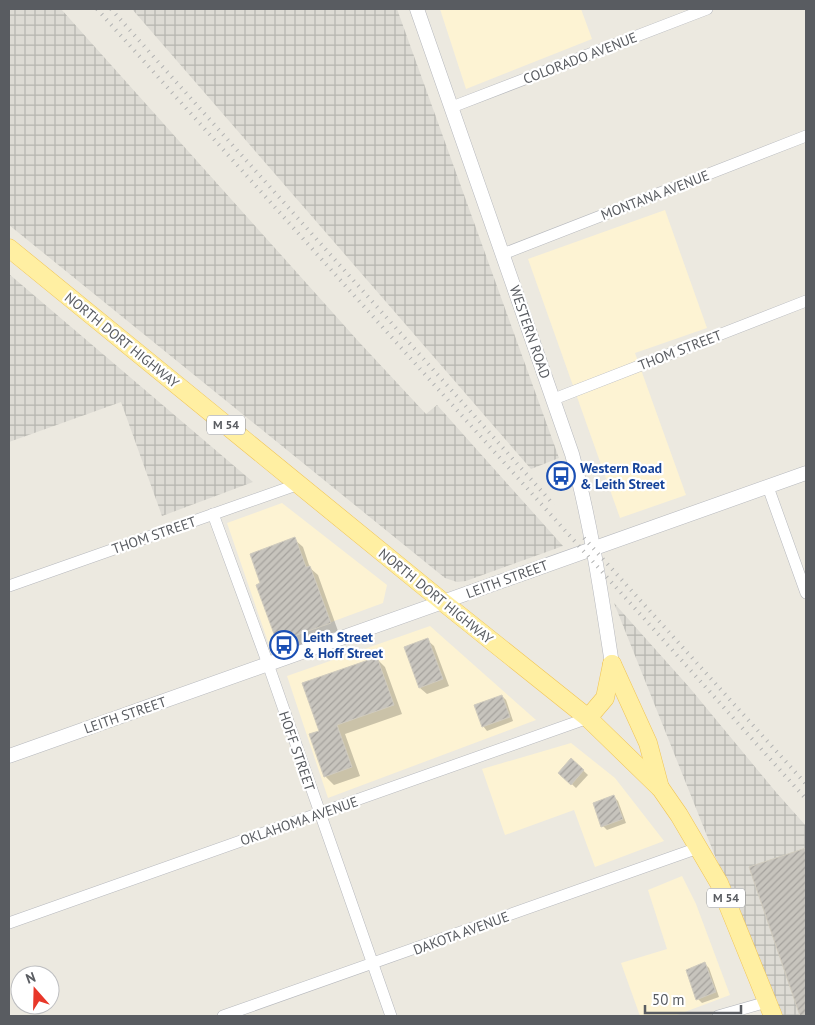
<svg xmlns="http://www.w3.org/2000/svg" width="815" height="1025" viewBox="0 0 815 1025" font-family="'PT Sans',sans-serif">
<style>
.commercial{fill:#fdf3d3}
.industrial{fill:url(#industrial-grid)}
.shadow{fill:#0003}
.building{fill:url(#building-hatch);stroke:#d0cbbe}
.lines{fill:none;stroke-linecap:round;stroke-linejoin:round}
.minor-casing{stroke:#b6b8bd;stroke-width:12}
.tertiary-casing{stroke:#b6b8bd;stroke-width:15}
.primary-casing{stroke:#f1c454;stroke-width:19}
.minor{stroke:#fff;stroke-width:11}
.tertiary{stroke:#fff;stroke-width:14}
.primary{stroke:#ffefa2;stroke-width:18}
.rail{stroke:#b1b2b2;stroke-width:4;stroke-dasharray:1 6;stroke-linecap:butt}
.labels{text-anchor:middle;stroke-width:4.5;stroke-linejoin:round;paint-order:stroke}
.shield{fill:#fff;stroke:#8b8d90;stroke-width:1}
.shield-label{font-size:12px;font-weight:bold;fill:#595c61}
.street-label{font-size:14px;fill:#595c61;stroke:#fff}
.transit-label{font-size:14px;font-weight:bold;fill:#164399;stroke:#fff;text-anchor:start}
</style>
<defs>
<pattern id="industrial-grid" width="8" height="8" patternUnits="userSpaceOnUse" patternTransform="scale(1.25)"><rect width="8" height="8" fill="#dddbd4"/><path d="M0 4h8M4 0v8" fill="none" stroke="#b6b5af"/></pattern>
<pattern id="building-hatch" width="6" height="6" patternUnits="userSpaceOnUse" patternTransform="scale(1.25)"><rect width="6" height="6" fill="#c7c4bd"/><path d="M-1 1l2-2M0 6l6-6M5 7l2-2" fill="none" stroke="#a5a29d"/></pattern>
</defs>
<rect width="100%" height="100%" fill="#ece9e0"/>
<g class="commercial">
<path d="M 440,9 L 581,9 L 592,39 L 466,89 Z"/>
<path d="M 665,210 L 707,328 L 635,353 L 686,495 L 620,518 L 528,259 Z"/>
<path d="M 282,503 L 387,585 L 383,603 L 269,645 L 227,523 Z"/>
<path d="M 430,626 L 536,720 L 328,798 L 287,676 Z"/>
<path d="M 571,743 L 615,778 L 664,841 L 595,867 L 574,810 L 505,835 L 482,769 Z"/>
<path d="M 682,876 L 696,904 L 730,995 L 674,1016 L 640,1016 L 621,963 L 667,949 L 648,890 Z"/>
</g>
<g class="industrial">
<path d="M 9,9 L 61,9 L 359,342 L 426,414 L 437,405 L 563,546 L 466,581 L 457,582 L 445,578 L 9,225 Z"/>
<path d="M 132,9 L 397,9 L 559,458 L 531,469 Z"/>
<path d="M 9,274 L 253,482 L 162,516 L 121,402 L 9,442 Z"/>
<path d="M 614,603 L 689,687 L 775,791 L 806,826 L 806,1016 L 779,1016 Z"/>
</g>
<g class="shadow">
<path d="M 294,539 L 303,547 L 310,568 L 318,575 L 338,631 L 286,650 L 278,641 L 262,584 Z"/>
<path d="M 427,640 L 434,646 L 449,686 L 427,694 L 420,688 L 405,648 Z"/>
<path d="M 376,658 L 385,667 L 402,714 L 345,734 L 360,776 L 334,785 L 325,776 L 320,732 Z"/>
<path d="M 502,696 L 506,700 L 513,721 L 487,731 L 483,726 Z"/>
<path d="M 572,760 L 588,775 L 576,788 L 560,773 Z"/>
<path d="M 614,797 L 618,801 L 626,823 L 607,830 L 603,826 Z"/>
<path d="M 806,849 L 806,1016 L 801,1016 L 751,868 Z"/>
<path d="M 705,964 L 709,968 L 719,997 L 702,1003 L 698,999 Z"/>
</g>
<g class="building">
<path d="M 295,537 L 306,567 L 310,566 L 331,623 L 277,642 L 256,585 L 260,583 L 250,554 Z"/>
<path d="M 428,638 L 443,679 L 419,688 L 404,647 Z"/>
<path d="M 377,657 L 394,705 L 337,725 L 352,767 L 324,777 L 309,734 L 319,731 L 302,683 Z"/>
<path d="M 502,695 L 510,717 L 482,727 L 474,705 Z"/>
<path d="M 571,758 L 584,770 L 571,785 L 558,773 Z"/>
<path d="M 614,795 L 623,819 L 601,827 L 593,803 Z"/>
<path d="M 806,848 L 806,1016 L 800,1016 L 749,867 Z"/>
<path d="M 705,962 L 716,992 L 696,1000 L 686,970 Z"/>
</g>
<g class="lines">
<defs>
<g id="minor">
<path d="M 452,107 L 707,9"/>
<path d="M 503,254 L 806,136"/>
<path d="M 554,399 L 806,301"/>
<path d="M 768,487 L 806,593"/>
<path d="M 213,514 L 268,664 L 391,1016"/>
<path d="M 9,586 L 299,484"/>
<path d="M 9,923 L 588,718"/>
<path d="M 223,1016 L 698,848"/>
<path d="M 718,1016 L 767,1002"/>
</g>
<g id="tertiary">
<path d="M 417,9 L 572,454 C 591,523 601,593 612,664"/>
<path d="M 9,756 L 806,473"/>
</g>
<g id="primary">
<path d="M 9,248 L 443,602 L 588,718 L 661,789 L 679,815 L 719,883 L 773,1016"/>
<path d="M 612,664 L 648,743 L 660,788"/>
<path d="M 588,718 L 605,698 L 612,664"/>
</g>
</defs>
<use href="#minor" class="minor-casing"/>
<use href="#tertiary" class="tertiary-casing"/>
<use href="#primary" class="primary-casing"/>
<use href="#minor" class="minor"/>
<use href="#tertiary" class="tertiary"/>
<use href="#primary" class="primary"/>
<g class="rail">
<path d="M 97,9 L 806,799"/>
<path d="M 111,9 L 554,505"/>
<path d="M 584,538 L 806,784"/>
</g>
</g>
<defs>
<symbol id="bus-ring" viewBox="-11 -11 22 22"><circle r="9.5" fill="#fff" stroke="#1a4fb4" stroke-width="1.5"/><path d="M-5-6H5V4H4V6H2V4H-2V6H-4V4H-5ZM-3.5-4V0h7V-4ZM-3.5 1.2v1.5H-2V1.2ZM2 1.2v1.5H3.5V1.2Z" fill="#1a4fb4"/></symbol>
</defs>
<g fill-rule="evenodd">
<use href="#bus-ring" x="545" y="460" width="32" height="32"/>
<use href="#bus-ring" x="268" y="629" width="32" height="32"/>
</g>
<g class="labels">
<g class="shield">
<rect x="207" y="415.5" width="38" height="19" rx="4"/>
<rect x="707" y="888.5" width="38" height="19" rx="4"/>
</g>
<g class="shield-label">
<text x="226" y="429">M 54</text>
<text x="726" y="902">M 54</text>
</g>
<g class="street-label">
<text transform="translate(580 58) rotate(-21)" y="5">COLORADO AVENUE</text>
<text transform="translate(655 195) rotate(-21)" y="5">MONTANA AVENUE</text>
<text transform="translate(530 332) rotate(71)" y="5">WESTERN ROAD</text>
<text transform="translate(122 340) rotate(39)" y="5">NORTH DORT HIGHWAY</text>
<text transform="translate(680 350) rotate(-21)" y="5">THOM STREET</text>
<text transform="translate(154 535) rotate(-19)" y="5">THOM STREET</text>
<text transform="translate(507 579) rotate(-20)" y="5">LEITH STREET</text>
<text transform="translate(436 596) rotate(39)" y="5">NORTH DORT HIGHWAY</text>
<text transform="translate(125 715) rotate(-19)" y="5">LEITH STREET</text>
<text transform="translate(297 751) rotate(71)" y="5">HOFF STREET</text>
<text transform="translate(299 821) rotate(-19)" y="5">OKLAHOMA AVENUE</text>
<text transform="translate(461 933) rotate(-20)" y="5">DAKOTA AVENUE</text>
</g>
<g class="transit-label">
<text x="580" y="473">Western Road<tspan x="580" dy="16">&amp; Leith Street</tspan></text>
<text x="303" y="642">Leith Street<tspan x="303" dy="16">&amp; Hoff Street</tspan></text>
</g>
</g>
<rect width="815" height="1025" fill="none" stroke="#595c61" stroke-width="20"/>
<g transform="translate(35 990) rotate(340)"><circle r="24" fill="#ffffff" stroke="#bdbec0"/>
<path d="M0-4L9 19L0 12L-9 19Z" fill="#e83729"/>
<text y="-8" font-size="14" font-weight="bold" text-anchor="middle" fill="#595c61">N</text>
</g>
<path d="M645 1005v8h96v-8" fill="none" stroke="#595c61" stroke-width="2.5"/>
<text x="652" y="1005" font-size="15" fill="#595c61" stroke="#ffffff" stroke-width="4" paint-order="stroke">50 m</text>
</svg>
